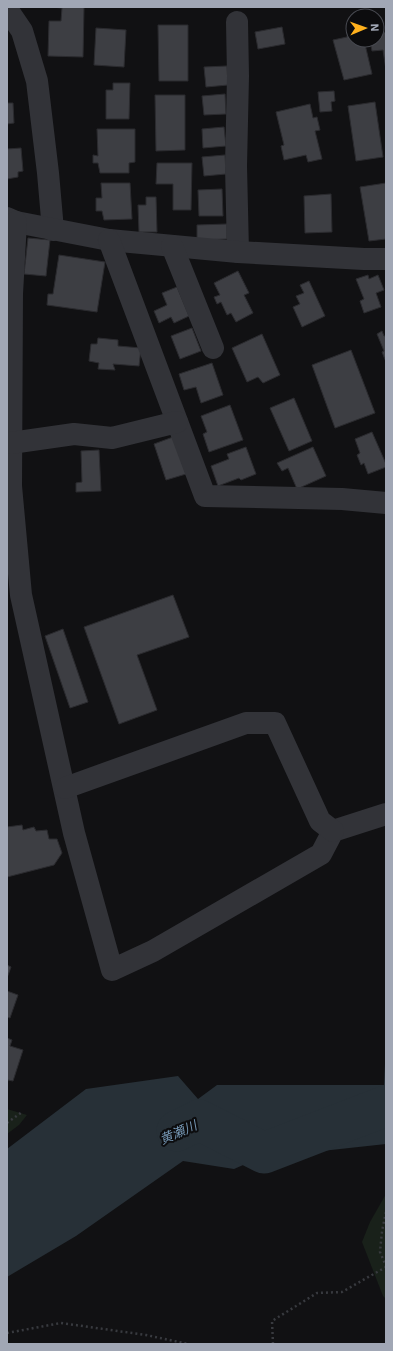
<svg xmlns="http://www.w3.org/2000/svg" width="393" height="1351" viewBox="0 0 393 1351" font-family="'IBM Plex Sans','Noto Sans JP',sans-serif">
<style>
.green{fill:#19211a}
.water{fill:#273037}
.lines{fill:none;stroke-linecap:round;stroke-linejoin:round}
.river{stroke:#273037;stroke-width:41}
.building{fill:#3d3e43;stroke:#2b2b2f}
.path{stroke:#383a3f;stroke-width:2.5;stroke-dasharray:2 3;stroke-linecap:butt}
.street{stroke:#323338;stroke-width:22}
.labels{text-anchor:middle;stroke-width:4;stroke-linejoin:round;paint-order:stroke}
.water-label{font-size:13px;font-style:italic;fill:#7596b3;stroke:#0c0c0e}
</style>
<rect width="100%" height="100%" fill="#111113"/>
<g class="green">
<path d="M 7,1109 L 27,1115 L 19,1125 L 7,1134 Z"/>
<path d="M 386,1194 L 386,1299 L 383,1296 L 362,1242 L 370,1222 Z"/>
</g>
<path class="water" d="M 386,1042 L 386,1144 L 285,1155 L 239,1137 L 201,1103 L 250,1162 L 234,1169 L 183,1161 L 76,1236 L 7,1277 L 7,1149 L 86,1089 L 178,1076 L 198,1099 L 217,1085 L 384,1085 Z"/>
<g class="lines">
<path class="river" d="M 177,1131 L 199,1120 L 264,1153 L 386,1106"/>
</g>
<g class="building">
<path d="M 51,7 L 84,7 L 83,57 L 48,56 L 49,21 L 61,21 L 62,8 Z"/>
<path d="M 158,25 L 188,25 L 188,81 L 159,81 Z"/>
<path d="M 282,27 L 285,44 L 258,49 L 255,32 Z"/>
<path d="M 96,28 L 126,30 L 124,67 L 94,65 Z"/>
<path d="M 353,31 L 353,40 L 364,40 L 372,74 L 344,80 L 333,40 L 347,37 L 348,32 Z"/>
<path d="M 386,32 L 386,70 L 383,50 L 372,51 L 370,40 L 377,40 L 377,33 Z"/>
<path d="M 227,66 L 228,85 L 206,87 L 204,67 Z"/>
<path d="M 113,83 L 130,83 L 129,119 L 106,119 L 106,90 L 113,90 Z"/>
<path d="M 334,91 L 335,101 L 331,102 L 332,111 L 320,112 L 318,92 Z"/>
<path d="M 225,94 L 226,114 L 204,115 L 202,96 Z"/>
<path d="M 155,95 L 185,95 L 185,150 L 156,151 Z"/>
<path d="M 375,102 L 383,157 L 356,161 L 348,106 Z"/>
<path d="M 7,103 L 13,103 L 14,123 L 7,124 Z"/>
<path d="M 310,104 L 313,118 L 317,117 L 320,130 L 315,131 L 322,159 L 308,162 L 306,155 L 284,160 L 281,146 L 284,145 L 276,112 Z"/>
<path d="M 224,127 L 226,146 L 203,148 L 202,129 Z"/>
<path d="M 97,129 L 135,129 L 135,162 L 129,163 L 129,173 L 100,173 L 98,163 L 93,163 L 93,155 L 98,156 Z"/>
<path d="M 21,148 L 23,171 L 18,172 L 18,177 L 7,179 L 7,149 Z"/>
<path d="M 225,155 L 226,174 L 204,176 L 202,157 Z"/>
<path d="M 157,163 L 192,163 L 191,210 L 173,210 L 173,184 L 156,184 Z"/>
<path d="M 101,183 L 130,183 L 132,219 L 104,220 L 102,211 L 96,211 L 96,198 L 102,198 Z"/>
<path d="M 386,183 L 386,239 L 369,241 L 360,187 Z"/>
<path d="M 222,189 L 223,216 L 199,216 L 198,190 Z"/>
<path d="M 331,194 L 332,232 L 305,233 L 304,196 Z"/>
<path d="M 146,197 L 156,197 L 157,232 L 139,232 L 138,205 L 146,205 Z"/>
<path d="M 227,224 L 227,239 L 197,240 L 197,225 Z"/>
<path d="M 28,238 L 50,240 L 46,276 L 24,274 Z"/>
<path d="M 59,255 L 105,262 L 97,312 L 47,305 L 48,294 L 53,294 Z"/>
<path d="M 238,271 L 249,293 L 244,295 L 253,313 L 236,322 L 231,313 L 227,315 L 221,302 L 217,304 L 214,297 L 220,295 L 214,283 Z"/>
<path d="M 368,275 L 369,279 L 378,275 L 384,290 L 376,293 L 381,307 L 364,313 L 360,301 L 364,299 L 356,279 Z"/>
<path d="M 309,281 L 325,316 L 302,327 L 293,307 L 300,304 L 296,296 L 304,293 L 300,285 Z"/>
<path d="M 177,287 L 189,316 L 174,323 L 171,317 L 159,323 L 154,311 L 167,305 L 162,293 Z"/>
<path d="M 192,328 L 201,351 L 180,359 L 171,336 Z"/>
<path d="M 382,331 L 384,336 L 386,336 L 386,362 L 382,352 L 384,351 L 377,334 Z"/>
<path d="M 262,334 L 280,375 L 263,383 L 258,377 L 247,382 L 232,348 Z"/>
<path d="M 98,338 L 118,340 L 118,346 L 141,348 L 139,366 L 113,364 L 115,370 L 98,369 L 99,363 L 89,361 L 91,344 L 97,344 Z"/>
<path d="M 351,350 L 375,413 L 335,428 L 312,365 Z"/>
<path d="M 212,363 L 223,395 L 201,403 L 196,387 L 184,390 L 179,374 Z"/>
<path d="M 294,398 L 312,441 L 289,451 L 270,408 Z"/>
<path d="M 230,405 L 243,440 L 209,452 L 203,434 L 207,432 L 201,416 Z"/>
<path d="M 372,432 L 386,464 L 386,467 L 368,474 L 364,463 L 361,465 L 357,455 L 360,453 L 355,439 Z"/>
<path d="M 173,437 L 186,474 L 166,480 L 154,444 Z"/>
<path d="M 246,447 L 256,474 L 241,480 L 239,478 L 218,486 L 211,466 L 229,459 L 227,454 Z"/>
<path d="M 313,447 L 326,476 L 297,489 L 288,468 L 282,471 L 277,463 Z"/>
<path d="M 99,450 L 101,491 L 76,492 L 76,483 L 82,482 L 81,451 Z"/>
<path d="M 173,595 L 189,637 L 137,655 L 157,710 L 119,724 L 84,627 Z"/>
<path d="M 63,629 L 88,702 L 70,708 L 45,636 Z"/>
<path d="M 22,825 L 23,830 L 34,827 L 36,831 L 47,830 L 49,839 L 57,839 L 62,853 L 54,865 L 7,877 L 7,827 Z"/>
<path d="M 7,965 L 11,967 L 7,978 Z"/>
<path d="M 7,991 L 18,995 L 10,1018 L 7,1017 Z"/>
<path d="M 7,1038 L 12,1040 L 10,1046 L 23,1050 L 13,1081 L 8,1080 L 7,1084 Z"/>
</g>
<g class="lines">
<g class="path">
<path d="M 7,1123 L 22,1112"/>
<path d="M 386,1212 L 382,1231 L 380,1252 L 386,1266"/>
<path d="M 7,1333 L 61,1323 L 146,1335 L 188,1344"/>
<path d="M 273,1344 L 272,1321 L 317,1293 L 342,1292 L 386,1267"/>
</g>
<g class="street">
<path d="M 7,9 L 22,31 L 37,81 L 48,173 L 53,230"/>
<path d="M 237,22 L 238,76 L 236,166 L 238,252"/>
<path d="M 7,218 L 16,222 L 109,240 L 238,252 L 364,259 L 386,259"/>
<path d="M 16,222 L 12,294 L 11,486 L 21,595 L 74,833 L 112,970 L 153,951 L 321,854 L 333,831 L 386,814"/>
<path d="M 109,240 L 205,496 L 342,499 L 386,503"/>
<path d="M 172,246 L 213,348"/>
<path d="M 11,443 L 74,434 L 112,438 L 177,422"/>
<path d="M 65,788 L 246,723 L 275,723 L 320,821 L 333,831"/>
</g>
</g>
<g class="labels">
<g class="water-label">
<text transform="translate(178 1132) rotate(-24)" y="5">黄瀬川</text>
</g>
</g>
<rect width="393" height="1351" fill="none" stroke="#a1a7b5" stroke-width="16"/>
<g transform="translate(365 28) rotate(88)"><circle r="19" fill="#0c0c0e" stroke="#484a51"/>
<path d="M0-3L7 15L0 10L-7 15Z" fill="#ffb11d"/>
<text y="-6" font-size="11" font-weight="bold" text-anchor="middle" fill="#a1a7b5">N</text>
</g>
</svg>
